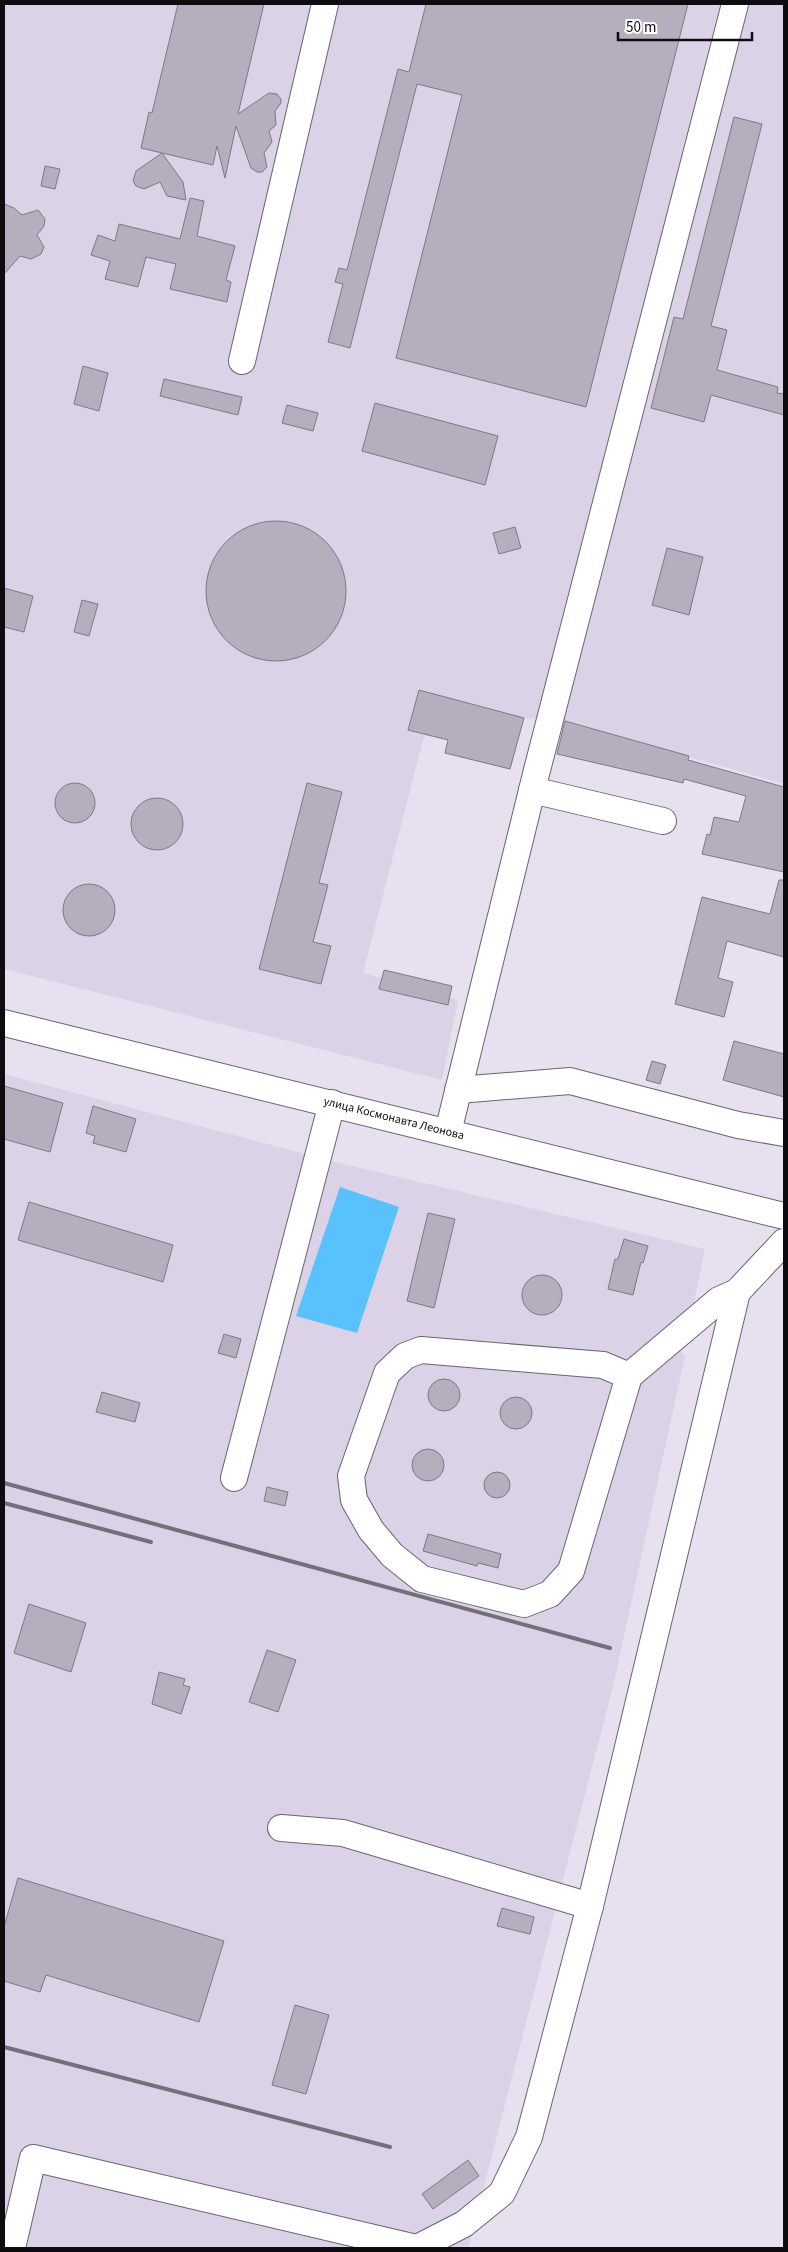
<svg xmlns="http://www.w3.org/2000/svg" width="788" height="2252" viewBox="0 0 788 2252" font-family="'Source Sans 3',sans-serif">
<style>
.built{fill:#dcd2e7}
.water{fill:#59c2fc}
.building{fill:#b5aebc;stroke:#7e7885}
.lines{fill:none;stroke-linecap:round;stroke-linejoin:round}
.minor-casing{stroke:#6a6471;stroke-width:28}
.minor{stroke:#fff;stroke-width:26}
.rail{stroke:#746f78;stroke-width:4}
.labels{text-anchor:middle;stroke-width:4.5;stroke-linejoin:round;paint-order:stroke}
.street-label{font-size:12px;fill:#0e0c10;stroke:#fff}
</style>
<rect width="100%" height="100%" fill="#e7e0ee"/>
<g class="built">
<path d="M 4,4 L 784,4 L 784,784 L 563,721 L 524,718 L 435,694 L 363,973 L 458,1000 L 442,1080 L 4,969 Z"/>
<path d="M 4,1074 L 335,1162 L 705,1249 L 693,1307 L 665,1335 L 685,1356 L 614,1682 L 468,2248 L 4,2248 Z"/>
</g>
<path class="water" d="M 340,1187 L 399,1207 L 357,1333 L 296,1316 Z"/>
<g class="building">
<path d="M 178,4 L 264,4 L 238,114 L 269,93 L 277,94 L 281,99 L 281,103 L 275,111 L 276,125 L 269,131 L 272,142 L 264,153 L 267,167 L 262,172 L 257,172 L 251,168 L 236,126 L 225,178 L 217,146 L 213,165 L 162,153 L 183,182 L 186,200 L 167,196 L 160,182 L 144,189 L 136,186 L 133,181 L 136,171 L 162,153 L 141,148 L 149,112 L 152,113 Z"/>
<path d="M 426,4 L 688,4 L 586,407 L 396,358 L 462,95 L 417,84 L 350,348 L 328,342 L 343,284 L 335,282 L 339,268 L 347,270 L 398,69 L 409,72 Z"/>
<path d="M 734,117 L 762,124 L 711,326 L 727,330 L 717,370 L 778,387 L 777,393 L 784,394 L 784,415 L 711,395 L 704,422 L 651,408 L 674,317 L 683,319 Z"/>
<path d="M 45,166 L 60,169 L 55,189 L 41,186 Z"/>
<path d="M 190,198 L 204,201 L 197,236 L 235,246 L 226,280 L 231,282 L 227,302 L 170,289 L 176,264 L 146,257 L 138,287 L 105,279 L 110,261 L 91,255 L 98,235 L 115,241 L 119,224 L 180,239 Z"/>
<path d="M 4,204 L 14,208 L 22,215 L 38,210 L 45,219 L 44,226 L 37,235 L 44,247 L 41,254 L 31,259 L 20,256 L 4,274 Z"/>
<path d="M 83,366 L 108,373 L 99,411 L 74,404 Z"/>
<path d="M 164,379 L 242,397 L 238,415 L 160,396 Z"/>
<path d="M 375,403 L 498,436 L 485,485 L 362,451 Z"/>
<path d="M 287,405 L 318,413 L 313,431 L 282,423 Z"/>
<circle cx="276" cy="591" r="70"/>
<path d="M 515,527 L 521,548 L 499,554 L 493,533 Z"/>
<path d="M 667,548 L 703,557 L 689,615 L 652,605 Z"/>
<path d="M 4,588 L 33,596 L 24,632 L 4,627 Z"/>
<path d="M 82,600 L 98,604 L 89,636 L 74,632 Z"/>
<path d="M 419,690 L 524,718 L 510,769 L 445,753 L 448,740 L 408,730 Z"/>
<path d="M 565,721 L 689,756 L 688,760 L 784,787 L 784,872 L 702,854 L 707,834 L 710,835 L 714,817 L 739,822 L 746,796 L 684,779 L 683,783 L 557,754 Z"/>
<circle cx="75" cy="803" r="20"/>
<path d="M 307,783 L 342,792 L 319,883 L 328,885 L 313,942 L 331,946 L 321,984 L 259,969 Z"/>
<circle cx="157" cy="824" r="26"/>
<path d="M 779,880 L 784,880 L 784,957 L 727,941 L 718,978 L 733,982 L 724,1017 L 675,1004 L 702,897 L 770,914 Z"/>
<circle cx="89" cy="910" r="26"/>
<path d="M 384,970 L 452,986 L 448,1005 L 379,989 Z"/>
<path d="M 734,1041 L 784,1054 L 784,1097 L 723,1080 Z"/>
<path d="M 652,1061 L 666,1065 L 660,1084 L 646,1080 Z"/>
<path d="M 4,1086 L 63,1103 L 50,1152 L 4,1139 Z"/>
<path d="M 93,1106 L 136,1119 L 126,1152 L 93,1143 L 95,1136 L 86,1133 Z"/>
<path d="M 29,1202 L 173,1245 L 163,1282 L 18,1240 Z"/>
<path d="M 428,1213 L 455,1219 L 434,1308 L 407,1301 Z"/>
<path d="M 624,1239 L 648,1246 L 643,1263 L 641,1262 L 633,1295 L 608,1289 L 615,1259 L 618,1259 Z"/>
<circle cx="542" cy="1295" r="20"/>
<path d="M 224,1334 L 241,1339 L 236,1358 L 218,1353 Z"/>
<circle cx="444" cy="1395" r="16"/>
<path d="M 102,1392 L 140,1403 L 135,1422 L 96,1412 Z"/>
<circle cx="516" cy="1413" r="16"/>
<circle cx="428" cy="1465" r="16"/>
<circle cx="497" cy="1485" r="13"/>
<path d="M 267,1487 L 288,1492 L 285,1506 L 264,1501 Z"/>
<path d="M 428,1534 L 501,1554 L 498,1568 L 478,1563 L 477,1566 L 423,1551 Z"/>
<path d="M 29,1604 L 86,1623 L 71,1672 L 14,1653 Z"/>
<path d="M 267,1650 L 296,1660 L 278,1712 L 249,1702 Z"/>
<path d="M 159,1672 L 185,1679 L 183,1685 L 190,1687 L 181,1714 L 152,1704 Z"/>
<path d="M 18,1878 L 224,1941 L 199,2022 L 46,1975 L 40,1992 L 4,1981 L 4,1927 Z"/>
<path d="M 502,1908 L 534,1917 L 530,1934 L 497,1926 Z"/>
<path d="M 295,2005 L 329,2015 L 306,2094 L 272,2085 Z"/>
<path d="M 468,2160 L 479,2176 L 433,2209 L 422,2194 Z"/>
</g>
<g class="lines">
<defs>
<g id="minor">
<path d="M 242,361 L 325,4"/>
<path d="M 532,790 L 663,821"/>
<path d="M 4,1023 L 784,1216"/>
<path d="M 458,1090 L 570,1081 L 738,1125 L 784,1133"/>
<path d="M 448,1132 L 536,774 L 735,4"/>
<path d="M 629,1376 L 571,1571 L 550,1594 L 524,1604 L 422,1579 L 392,1555 L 371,1530 L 354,1500 L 351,1476 L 387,1373 L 405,1356 L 421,1350 L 603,1365 L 629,1376 L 719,1300 L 737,1292"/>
<path d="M 234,1478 L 332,1103"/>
<path d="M 281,1828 L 343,1833 L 590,1906"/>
<path d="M 12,2248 L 33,2158 L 416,2248"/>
<path d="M 417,2248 L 464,2224 L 502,2193 L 529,2137 L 590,1906 L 737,1292 L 784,1242"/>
</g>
</defs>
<use href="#minor" class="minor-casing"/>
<use href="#minor" class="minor"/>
<g class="rail">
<path d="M 4,1483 L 610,1648"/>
<path d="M 4,1503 L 151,1542"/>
<path d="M 4,2047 L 390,2147"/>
</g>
</g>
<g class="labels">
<g class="street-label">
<text transform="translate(394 1118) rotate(14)" y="4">улица Космонавта Леонова</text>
</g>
</g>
<rect width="788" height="2252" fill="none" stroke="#0e0c10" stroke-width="10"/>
<path d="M618 32v8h134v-8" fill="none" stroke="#0e0c10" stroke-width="2.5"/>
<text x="626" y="32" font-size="15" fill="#0e0c10" stroke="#ffffff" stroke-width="4" paint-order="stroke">50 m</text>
</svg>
